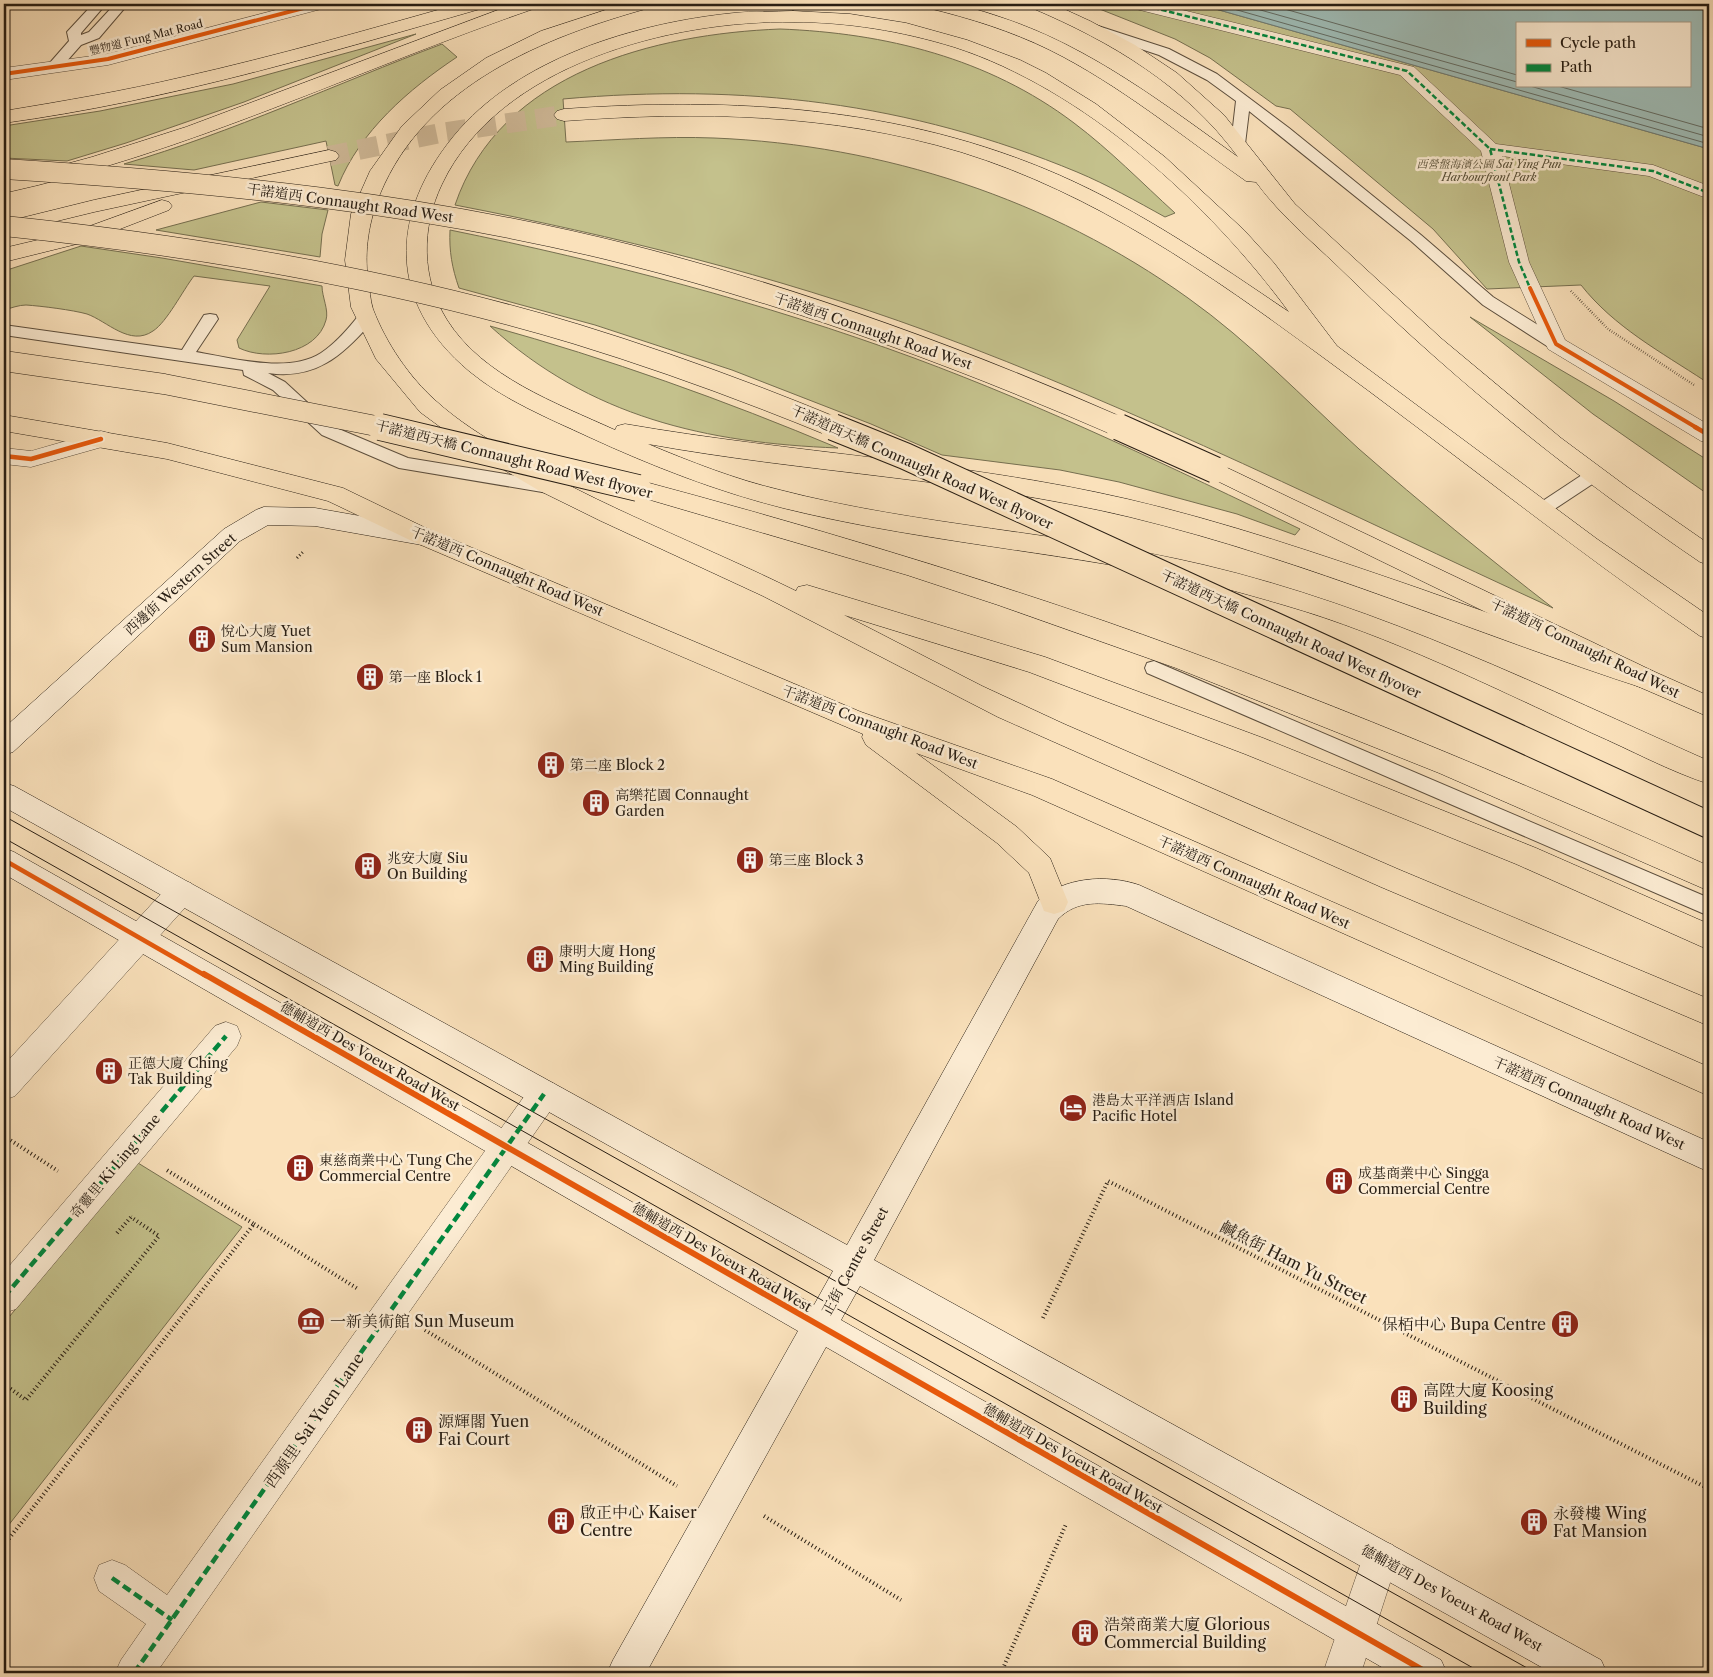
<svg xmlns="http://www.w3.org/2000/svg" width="1713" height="1677" viewBox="0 0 1713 1677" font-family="'Libre Caslon Text','Noto Serif TC',serif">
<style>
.green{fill:#c4c18c;stroke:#766f50}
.water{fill:#9fbcb6;stroke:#6f7c75;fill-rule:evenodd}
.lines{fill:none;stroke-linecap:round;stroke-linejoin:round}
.shore{stroke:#636c64;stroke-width:1}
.highway-tunnel{stroke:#d0ba99;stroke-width:20;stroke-dasharray:20 10;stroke-linecap:butt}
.lane-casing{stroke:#5c4e3d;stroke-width:2}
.street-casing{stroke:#5c4e3d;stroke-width:1}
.secondary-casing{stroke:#271d13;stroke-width:1}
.primary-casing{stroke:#271d13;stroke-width:1}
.highway-casing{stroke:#271d13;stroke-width:1}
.path-far2{stroke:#271d13;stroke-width:2.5;stroke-dasharray:0.5 2;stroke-linecap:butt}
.path-far1{stroke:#271d13;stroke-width:3;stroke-dasharray:1 2.5;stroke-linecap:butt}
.path{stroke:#271d13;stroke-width:4;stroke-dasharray:1 3;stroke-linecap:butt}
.lane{fill:#fcecd3;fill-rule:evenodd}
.street{fill:#fcecd3;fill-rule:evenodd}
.secondary{fill:#fcecd3;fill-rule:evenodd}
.primary{fill:#fae1bb;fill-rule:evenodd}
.highway{fill:#fae1bb;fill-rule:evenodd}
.tram{stroke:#271d13;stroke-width:1}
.primary-bridge-far1-casing{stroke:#271d13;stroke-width:21;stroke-linecap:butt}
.primary-bridge-casing{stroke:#271d13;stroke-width:28;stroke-linecap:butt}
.highway-bridge-far1-casing{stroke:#271d13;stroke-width:21;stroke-linecap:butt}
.highway-bridge-casing{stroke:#271d13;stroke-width:28;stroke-linecap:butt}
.primary-bridge-far1{stroke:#fae1bb;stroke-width:20}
.primary-bridge{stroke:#fae1bb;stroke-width:26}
.highway-bridge-far1{stroke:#fae1bb;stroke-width:20}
.highway-bridge{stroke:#fae1bb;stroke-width:26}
.quiet-far1{stroke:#00873e;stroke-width:2.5;stroke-dasharray:5.5 2.5;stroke-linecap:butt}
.quiet{stroke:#00873e;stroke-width:4.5;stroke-dasharray:9 4.5;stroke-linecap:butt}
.cycleway-far2-casing{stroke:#fcecd3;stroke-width:6}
.cycleway-far1-casing{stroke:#fcecd3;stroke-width:8}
.cycleway-casing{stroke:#fcecd3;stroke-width:9}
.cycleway-far2{stroke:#e8590c;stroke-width:4}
.cycleway-far1{stroke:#e8590c;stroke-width:4.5}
.cycleway{stroke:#e8590c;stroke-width:6}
.labels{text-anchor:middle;stroke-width:5;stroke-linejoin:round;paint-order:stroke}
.far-street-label{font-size:11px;fill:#271d13;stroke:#fcecd3}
.far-park-label{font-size:11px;font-style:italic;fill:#564e37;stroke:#fcecd3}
.street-label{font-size:14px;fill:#271d13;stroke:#fcecd3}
.poi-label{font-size:14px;fill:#271d13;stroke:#fcecd3;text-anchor:start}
.near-street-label{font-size:16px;fill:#271d13;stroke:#fcecd3}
.near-poi-label{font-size:16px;fill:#271d13;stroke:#fcecd3;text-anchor:start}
</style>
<rect width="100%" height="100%" fill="#fae1bb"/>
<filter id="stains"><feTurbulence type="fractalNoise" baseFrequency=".004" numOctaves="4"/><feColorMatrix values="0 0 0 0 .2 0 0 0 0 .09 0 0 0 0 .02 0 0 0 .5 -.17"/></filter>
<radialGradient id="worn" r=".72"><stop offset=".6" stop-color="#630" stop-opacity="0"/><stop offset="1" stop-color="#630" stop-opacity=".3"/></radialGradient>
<g class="green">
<path d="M 1087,4 L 1198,4 L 1709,149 L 1709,369 L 1705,381 C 1661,352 1614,327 1581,285 L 1487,289 L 1433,229 L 1290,109 L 1276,106 L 1210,58 L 1175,39 Z"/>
<path d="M 780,29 C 885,33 988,58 1074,123 C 1110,150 1142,183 1175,213 L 1165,217 C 1136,201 1108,185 1077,172 C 909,102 743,83 563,99 L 566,142 C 615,140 664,136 714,138 C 884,145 1050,199 1188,298 C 1250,342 1303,398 1359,449 C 1422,504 1487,557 1553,608 C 1346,513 1141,410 927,331 C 774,275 615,236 455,205 C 500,72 655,34 780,29 Z"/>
<path d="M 416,34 L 244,102 L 126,143 L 67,161 L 4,158 L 4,126 L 100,111 L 233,84 Z"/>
<path d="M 442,44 L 457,57 C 409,89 360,131 338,186 L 335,185 L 326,141 L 194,170 L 124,164 C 233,132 336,84 442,44 Z"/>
<path d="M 261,202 L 328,210 L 322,234 L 320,257 L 156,230 Z"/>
<path d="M 450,230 C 607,262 762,302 914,358 C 1046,407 1173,468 1300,529 L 1295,535 L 1237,514 L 1119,482 L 1060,470 L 942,455 L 871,424 L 732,370 L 595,325 L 459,288 C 452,268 449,251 450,230 Z"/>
<path d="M 81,246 L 162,258 L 322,286 C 322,297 329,310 326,320 C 317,354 266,361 239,348 L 237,340 L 270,286 L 194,276 C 183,290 167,322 153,331 C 130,347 107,321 87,314 C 73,310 41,306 26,305 C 19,305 11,308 4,310 L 4,271 Z"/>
<path d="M 1470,317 L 1614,401 L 1709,461 L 1709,495 L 1593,414 Z"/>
<path d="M 490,326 C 609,359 724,400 838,448 C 706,443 590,417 490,326 Z"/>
<path d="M 138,1163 L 242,1227 L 4,1531 L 4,1323 Z"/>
</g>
<path class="water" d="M 1198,4 L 1709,4 L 1709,149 ZM 1517,24 L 1689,24 L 1689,86 L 1517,86 Z"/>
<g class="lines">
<g class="shore">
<path d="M 1216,4 L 1709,144"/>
<path d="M 1239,4 L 1517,82"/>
<path d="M 1267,4 L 1517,75"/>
<path d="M 1530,86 L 1709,137"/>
<path d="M 1558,86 L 1709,129"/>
</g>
<path class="highway-tunnel" d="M 329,156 L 440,133 L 564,115"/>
<defs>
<g id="lane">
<path d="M 93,4 L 106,4 L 81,33 L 81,35 L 89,32 L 115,4 L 128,4 L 99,38 L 81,45 L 58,71 L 48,71 L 46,68 L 48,65 L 69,41 L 67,32 Z"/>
<path d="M 1092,24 L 1169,49 L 1217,74 L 1289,128 L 1421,235 L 1493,297 L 1562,340 L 1564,344 L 1562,348 L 1556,349 L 1550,348 L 1483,305 L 1411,241 L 1249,111 L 1245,144 L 1243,147 L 1233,147 L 1231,144 L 1236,101 L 1207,80 L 1159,55 L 1087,31 L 1085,28 L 1087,25 Z"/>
<path d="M 210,314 L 216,315 L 218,319 L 196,352 C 233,358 288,374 321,353 C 336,343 348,329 359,315 L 365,314 L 371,315 L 373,319 L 371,323 C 342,356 315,380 268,373 L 285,382 L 334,427 L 408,458 L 554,482 L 560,484 L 563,488 L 560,492 L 554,494 L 399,468 L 322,435 L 273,390 L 244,375 L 243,370 L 4,335 L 4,325 L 182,350 L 204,315 Z"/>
<path d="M 1594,469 L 1600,471 L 1602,475 L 1600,479 L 1547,514 L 1541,516 L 1535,514 L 1532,510 L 1535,506 L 1588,471 Z"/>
<path d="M 1154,661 L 1709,898 L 1709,916 L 1147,673 L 1145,668 L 1147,663 Z"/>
</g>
<g id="street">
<path d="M 299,4 L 328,4 L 325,8 L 108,65 L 4,80 L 4,68 L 107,54 Z"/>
<path d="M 1129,4 L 1158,4 L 1414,67 L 1496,144 L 1653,165 L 1709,186 L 1709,199 L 1649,176 L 1502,156 L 1529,262 L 1565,340 L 1709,425 L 1709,443 L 1701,441 L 1548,349 L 1509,262 L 1481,151 L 1400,75 L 1132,8 Z"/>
<path d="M 101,431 L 109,433 L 112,439 L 109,445 L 31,467 L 4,464 L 4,448 L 31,451 Z"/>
<path d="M 181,880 L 191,883 L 195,892 L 191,901 L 15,1096 L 4,1100 L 4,1065 L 171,883 Z"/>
<path d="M 226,1022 L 237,1026 L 241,1036 L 237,1046 L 16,1309 L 4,1313 L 4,1272 L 215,1026 Z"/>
<path d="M 544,1080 L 555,1084 L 559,1094 L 555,1104 L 156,1673 L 115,1673 L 121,1660 L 146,1624 L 99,1591 L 94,1578 L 99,1565 L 112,1560 L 125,1565 L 167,1595 L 533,1084 Z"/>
<path d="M 1380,1540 L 1393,1545 L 1398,1558 L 1361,1673 L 1323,1673 L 1367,1545 Z"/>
</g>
<g id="secondary">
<path d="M 264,507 L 315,508 L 422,527 L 430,530 L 434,536 L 430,542 L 422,545 L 315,526 L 268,525 L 240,541 L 13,752 L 4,755 L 4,728 L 224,529 L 256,510 Z"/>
<path d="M 4,783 L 14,786 L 847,1245 L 1038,901 C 1063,877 1107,874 1139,885 L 1709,1142 L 1709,1172 L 1126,906 C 1101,903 1078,899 1058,919 L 874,1260 L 1601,1660 L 1607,1673 L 1552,1673 L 860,1286 L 841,1320 L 1441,1660 L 1447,1673 L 1392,1673 L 826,1347 L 646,1673 L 607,1673 L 613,1660 L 798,1331 L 4,874 L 4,848 L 14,852 L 814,1305 L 833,1271 L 4,807 Z"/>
</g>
<g id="primary">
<path d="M 4,415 L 167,443 L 343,488 L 430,530 L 861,712 L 1052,779 L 1709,1067 L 1709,1096 L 1032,795 L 916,753 L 1017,827 L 1050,858 L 1068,902 L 1064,911 L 1054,914 L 1044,911 L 1029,873 L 997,843 L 866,745 L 862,737 L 863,734 L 414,542 L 328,501 L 167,459 L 4,431 Z"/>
<path d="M 1215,462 L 1655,672 L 1709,696 L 1709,717 L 1637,686 L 1207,476 L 1203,470 L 1207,464 Z"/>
</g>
<g id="highway">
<path d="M 459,4 L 483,5 L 480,9 C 324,54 166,101 4,123 L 4,111 C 64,101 124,91 183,77 C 276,56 367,30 459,4 Z"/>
<path d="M 514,4 L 539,4 L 536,8 C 359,69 188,153 4,193 L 4,181 L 92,157 L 186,127 Z"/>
<path d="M 624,4 L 652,4 L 649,8 C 544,37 425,85 380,194 C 369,221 364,250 368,280 C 370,289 370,300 373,309 C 386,343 409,377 436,401 C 458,421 484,437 509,452 C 600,507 701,544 796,591 L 798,587 L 807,585 L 1045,657 L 1263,738 L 1536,848 L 1709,924 L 1709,950 L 1516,864 L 1245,754 L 1029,672 L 844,615 L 982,686 L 1064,724 L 1400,870 L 1709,999 L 1709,1026 L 1381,887 L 998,717 L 763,596 L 601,521 L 538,490 L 477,454 L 420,412 L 376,359 L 351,307 L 345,260 L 351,214 L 370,171 L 402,126 L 440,90 L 486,58 L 541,31 Z"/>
<path d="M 925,4 C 953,2 977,9 1003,18 C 1090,47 1164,104 1238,157 C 1186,86 1112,42 1032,8 L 1029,4 L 1053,4 L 1090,21 L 1135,45 L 1177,73 L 1224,115 L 1295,204 L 1442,339 L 1561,438 L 1627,487 L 1709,544 L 1709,565 L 1700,562 C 1575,477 1460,385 1351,279 C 1319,247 1283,219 1256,182 L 1246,181 C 1182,136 1120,85 1050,50 C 1011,31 970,18 928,8 Z"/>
<path d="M 793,11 L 850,14 L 906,23 L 967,40 L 1020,60 L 1046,73 L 1096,104 L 1165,157 L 1244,230 L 1274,263 L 1337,346 L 1597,539 L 1709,616 L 1709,639 L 1700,636 C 1570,547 1448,448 1320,355 C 1210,274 1094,193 961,152 C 832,113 698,111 564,121 L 557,119 L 554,115 L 557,111 L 564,109 C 733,97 901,106 1059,175 C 1141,211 1215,262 1289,312 C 1209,203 1084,89 954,47 C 902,31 847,22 794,22 C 672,20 499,64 442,184 C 421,228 421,278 447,320 C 483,377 556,403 615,430 L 617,426 L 625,424 C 792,453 962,461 1127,499 C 1226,522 1322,555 1418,588 C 1497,616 1576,644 1655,672 L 1659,679 L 1655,686 L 1646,689 C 1473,633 1307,560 1130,517 C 971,479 807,473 648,444 C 691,462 734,479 780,490 C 919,526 1064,532 1204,565 C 1381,607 1544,688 1709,761 L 1709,784 C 1669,771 1631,750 1592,733 C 1492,687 1391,636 1284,605 C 1240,592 1196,580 1151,572 C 1028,549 904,538 783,508 C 716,491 652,466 589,437 C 548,418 504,400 469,371 C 388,303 389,216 453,137 C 517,58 636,23 734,13 C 753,11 773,12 793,11 Z"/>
<path d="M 329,150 L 336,152 L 339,156 L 336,160 L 94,212 L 4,234 L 5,222 L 94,200 Z"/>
<path d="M 162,200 L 169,202 L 172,206 L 169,210 L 89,241 L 4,262 L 4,248 L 76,231 Z"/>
<path d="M 638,480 C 795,522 950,568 1104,621 C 1310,693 1510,777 1709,866 L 1709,891 L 1439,773 L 1176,668 L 998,605 L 907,575 L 630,494 L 626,488 L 630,482 Z"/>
</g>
</defs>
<use href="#lane" class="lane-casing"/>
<use href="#street" class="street-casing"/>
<use href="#secondary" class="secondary-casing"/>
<use href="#primary" class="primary-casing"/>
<use href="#highway" class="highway-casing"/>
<path class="path-far2" d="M 1571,291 L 1608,329 L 1694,385"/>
<path class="path-far1" d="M 297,558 L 304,551"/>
<g class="path">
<path d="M 4,1136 L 58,1171"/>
<path d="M 254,1224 L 358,1289"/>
<path d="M 117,1233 L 131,1217"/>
<path d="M 1043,1318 L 1108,1181 L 1709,1489"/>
<path d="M 425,1330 L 677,1486"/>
<path d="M 4,1384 L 26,1400 L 159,1236 L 131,1217"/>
<path d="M 764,1516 L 901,1600"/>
<path d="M 4,1545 L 254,1224 L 165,1169"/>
<path d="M 1001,1673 L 1066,1524"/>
</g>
<use href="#lane" class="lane"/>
<use href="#street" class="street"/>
<use href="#secondary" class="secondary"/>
<use href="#primary" class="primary"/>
<use href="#highway" class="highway"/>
<g class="tram">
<path d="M 4,816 L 1536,1673"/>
<path d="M 4,838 L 1482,1673"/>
</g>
<defs>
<path id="primary-bridge-far1" d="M 4,169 C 214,182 425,203 630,255 C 799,298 962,358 1122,428"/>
<path id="primary-bridge" d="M 1119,427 L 1215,470"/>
<g id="highway-bridge-far1">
<path d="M 4,226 C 197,246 390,278 576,334 C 664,361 751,393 836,428"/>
<path d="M 4,361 L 164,384 L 386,428"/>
</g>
<g id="highway-bridge">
<path d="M 380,427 L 638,488"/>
<path d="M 833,427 L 905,456 L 1709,825"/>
</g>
</defs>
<use href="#primary-bridge-far1" class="primary-bridge-far1-casing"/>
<use href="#primary-bridge" class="primary-bridge-casing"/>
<use href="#highway-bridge-far1" class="highway-bridge-far1-casing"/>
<use href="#highway-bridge" class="highway-bridge-casing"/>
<use href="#primary-bridge-far1" class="primary-bridge-far1"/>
<use href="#primary-bridge" class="primary-bridge"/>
<use href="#highway-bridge-far1" class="highway-bridge-far1"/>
<use href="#highway-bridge" class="highway-bridge"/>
<g class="quiet-far1">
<path d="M 1138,4 L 1407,71 L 1490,149 L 1519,262 L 1530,288"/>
<path d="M 1490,149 L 1653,171 L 1709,193"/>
</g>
<g class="quiet">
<path d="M 4,1297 L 226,1036"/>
<path d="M 112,1578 L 172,1620"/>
<path d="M 134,1673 L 544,1094"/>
</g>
<defs>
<g id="cycleway-far2">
<path d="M 4,74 L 108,59 L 319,4"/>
<path d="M 1530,288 L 1556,344 L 1697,428"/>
</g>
<g id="cycleway-far1">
<path d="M 1695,427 L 1709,435"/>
<path d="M 4,456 L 31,459 L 101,439"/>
<path d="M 4,860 L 206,976"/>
</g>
<path id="cycleway" d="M 204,974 L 1428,1673"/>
</defs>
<use href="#cycleway-far2" class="cycleway-far2-casing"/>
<use href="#cycleway-far1" class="cycleway-far1-casing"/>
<use href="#cycleway" class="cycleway-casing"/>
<use href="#cycleway-far2" class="cycleway-far2"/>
<use href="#cycleway-far1" class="cycleway-far1"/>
<use href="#cycleway" class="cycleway"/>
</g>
<defs>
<symbol id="building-disc" viewBox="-11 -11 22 22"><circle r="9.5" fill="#8f2418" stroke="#fcecd3"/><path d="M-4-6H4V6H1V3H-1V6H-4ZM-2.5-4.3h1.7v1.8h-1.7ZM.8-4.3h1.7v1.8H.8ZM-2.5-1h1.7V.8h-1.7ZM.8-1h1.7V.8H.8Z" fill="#fff"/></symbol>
<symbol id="hotel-disc" viewBox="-11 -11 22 22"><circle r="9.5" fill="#8f2418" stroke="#fcecd3"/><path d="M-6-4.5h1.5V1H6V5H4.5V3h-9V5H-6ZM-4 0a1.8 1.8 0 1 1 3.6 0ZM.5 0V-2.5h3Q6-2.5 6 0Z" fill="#fff"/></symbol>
<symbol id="museum-disc" viewBox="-11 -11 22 22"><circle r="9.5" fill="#8f2418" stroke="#fcecd3"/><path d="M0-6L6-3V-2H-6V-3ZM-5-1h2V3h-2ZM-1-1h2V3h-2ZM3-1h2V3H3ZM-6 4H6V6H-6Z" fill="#fff"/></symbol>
</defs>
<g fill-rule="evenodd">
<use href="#building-disc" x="186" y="623" width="32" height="32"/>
<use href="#building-disc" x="354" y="661" width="32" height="32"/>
<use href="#building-disc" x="535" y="749" width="32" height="32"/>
<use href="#building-disc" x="580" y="787" width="32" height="32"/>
<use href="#building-disc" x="734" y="844" width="32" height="32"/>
<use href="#building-disc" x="352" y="850" width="32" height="32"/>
<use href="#building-disc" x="524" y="943" width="32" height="32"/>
<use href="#building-disc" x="93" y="1055" width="32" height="32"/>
<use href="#hotel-disc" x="1057" y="1092" width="32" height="32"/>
<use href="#building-disc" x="284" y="1152" width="32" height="32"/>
<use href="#building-disc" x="1323" y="1165" width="32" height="32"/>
<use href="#museum-disc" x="295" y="1305" width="32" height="32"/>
<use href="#building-disc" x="1549" y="1308" width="32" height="32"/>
<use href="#building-disc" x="1388" y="1383" width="32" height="32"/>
<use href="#building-disc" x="403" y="1414" width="32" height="32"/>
<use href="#building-disc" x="545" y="1505" width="32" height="32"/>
<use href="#building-disc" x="1518" y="1506" width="32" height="32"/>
<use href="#building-disc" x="1069" y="1617" width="32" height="32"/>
</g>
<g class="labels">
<g class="far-street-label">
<text transform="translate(146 37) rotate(-14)" y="4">豐物道 Fung Mat Road</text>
</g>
<g class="far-park-label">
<text x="1489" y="168">西營盤海濱公園 Sai Ying Pun<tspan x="1489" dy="13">Harbourfront Park</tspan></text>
</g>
<g class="street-label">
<text transform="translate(350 203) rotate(8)" y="5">干諾道西 Connaught Road West</text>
<text transform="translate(873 331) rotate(19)" y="5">干諾道西 Connaught Road West</text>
<text transform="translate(514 459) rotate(14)" y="5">干諾道西天橋 Connaught Road West flyover</text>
<text transform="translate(922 467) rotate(24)" y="5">干諾道西天橋 Connaught Road West flyover</text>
<text transform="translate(507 571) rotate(23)" y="5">干諾道西 Connaught Road West</text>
<text transform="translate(180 584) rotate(-42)" y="5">西邊街 Western Street</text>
<text transform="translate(1291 634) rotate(25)" y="5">干諾道西天橋 Connaught Road West flyover</text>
<text transform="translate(1585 648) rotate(26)" y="5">干諾道西 Connaught Road West</text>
<text transform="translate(880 727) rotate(21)" y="5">干諾道西 Connaught Road West</text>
<text transform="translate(1254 882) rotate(24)" y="5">干諾道西 Connaught Road West</text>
<text transform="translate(370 1056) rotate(30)" y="5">德輔道西 Des Voeux Road West</text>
<text transform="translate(1589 1103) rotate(24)" y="5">干諾道西 Connaught Road West</text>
<text transform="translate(115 1166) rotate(-50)" y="5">奇靈里 Ki Ling Lane</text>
<text transform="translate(722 1257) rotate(30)" y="5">德輔道西 Des Voeux Road West</text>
<text transform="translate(855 1261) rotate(-61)" y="5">正街 Centre Street</text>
<text transform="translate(1073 1458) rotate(30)" y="5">德輔道西 Des Voeux Road West</text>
<text transform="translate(1452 1598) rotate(29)" y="5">德輔道西 Des Voeux Road West</text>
</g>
<g class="poi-label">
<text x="221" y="636">悅心大廈 Yuet<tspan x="221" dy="16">Sum Mansion</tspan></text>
<text x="389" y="682">第一座 Block 1</text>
<text x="570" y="770">第二座 Block 2</text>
<text x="615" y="800">高樂花園 Connaught<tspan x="615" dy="16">Garden</tspan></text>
<text x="387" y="863">兆安大廈 Siu<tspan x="387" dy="16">On Building</tspan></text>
<text x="769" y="865">第三座 Block 3</text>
<text x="559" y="956">康明大廈 Hong<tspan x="559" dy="16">Ming Building</tspan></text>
<text x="128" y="1068">正德大廈 Ching<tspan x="128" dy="16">Tak Building</tspan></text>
<text x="1092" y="1105">港島太平洋酒店 Island<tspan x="1092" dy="16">Pacific Hotel</tspan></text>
<text x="319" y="1165">東慈商業中心 Tung Che<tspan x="319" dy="16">Commercial Centre</tspan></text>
<text x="1358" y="1178">成基商業中心 Singga<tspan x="1358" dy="16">Commercial Centre</tspan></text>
</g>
<g class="near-street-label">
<text transform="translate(1294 1262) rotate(27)" y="6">鹹魚街 Ham Yu Street</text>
<text transform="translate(314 1420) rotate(-55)" y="6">西源里 Sai Yuen Lane</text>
</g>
<g class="near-poi-label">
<text x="330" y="1327">一新美術館 Sun Museum</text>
<text x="1546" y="1330" text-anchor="end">保栢中心 Bupa Centre</text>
<text x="1423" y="1396">高陞大廈 Koosing<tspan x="1423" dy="18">Building</tspan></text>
<text x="438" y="1427">源輝閣 Yuen<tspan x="438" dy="18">Fai Court</tspan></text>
<text x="580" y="1518">啟正中心 Kaiser<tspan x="580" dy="18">Centre</tspan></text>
<text x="1553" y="1519">永發樓 Wing<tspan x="1553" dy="18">Fat Mansion</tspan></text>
<text x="1104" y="1630">浩榮商業大廈 Glorious<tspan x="1104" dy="18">Commercial Building</tspan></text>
</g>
</g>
<rect width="1713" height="1677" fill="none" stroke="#fae1bb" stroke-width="20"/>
<rect x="5" y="5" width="1703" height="1667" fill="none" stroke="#271d13" stroke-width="2.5"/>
<rect x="10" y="10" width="1693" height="1657" fill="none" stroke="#271d13"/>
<rect x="1516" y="22" width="175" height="65" fill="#fcecd3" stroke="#a79986"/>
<rect x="1526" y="39" width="25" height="8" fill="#e8590c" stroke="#a79986"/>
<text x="1560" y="48" font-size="15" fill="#271d13">Cycle path</text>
<rect x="1526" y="64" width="25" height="8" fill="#00873e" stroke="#a79986"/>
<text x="1560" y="72" font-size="15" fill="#271d13">Path</text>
<rect width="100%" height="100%" filter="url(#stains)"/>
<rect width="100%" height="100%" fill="url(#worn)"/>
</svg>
